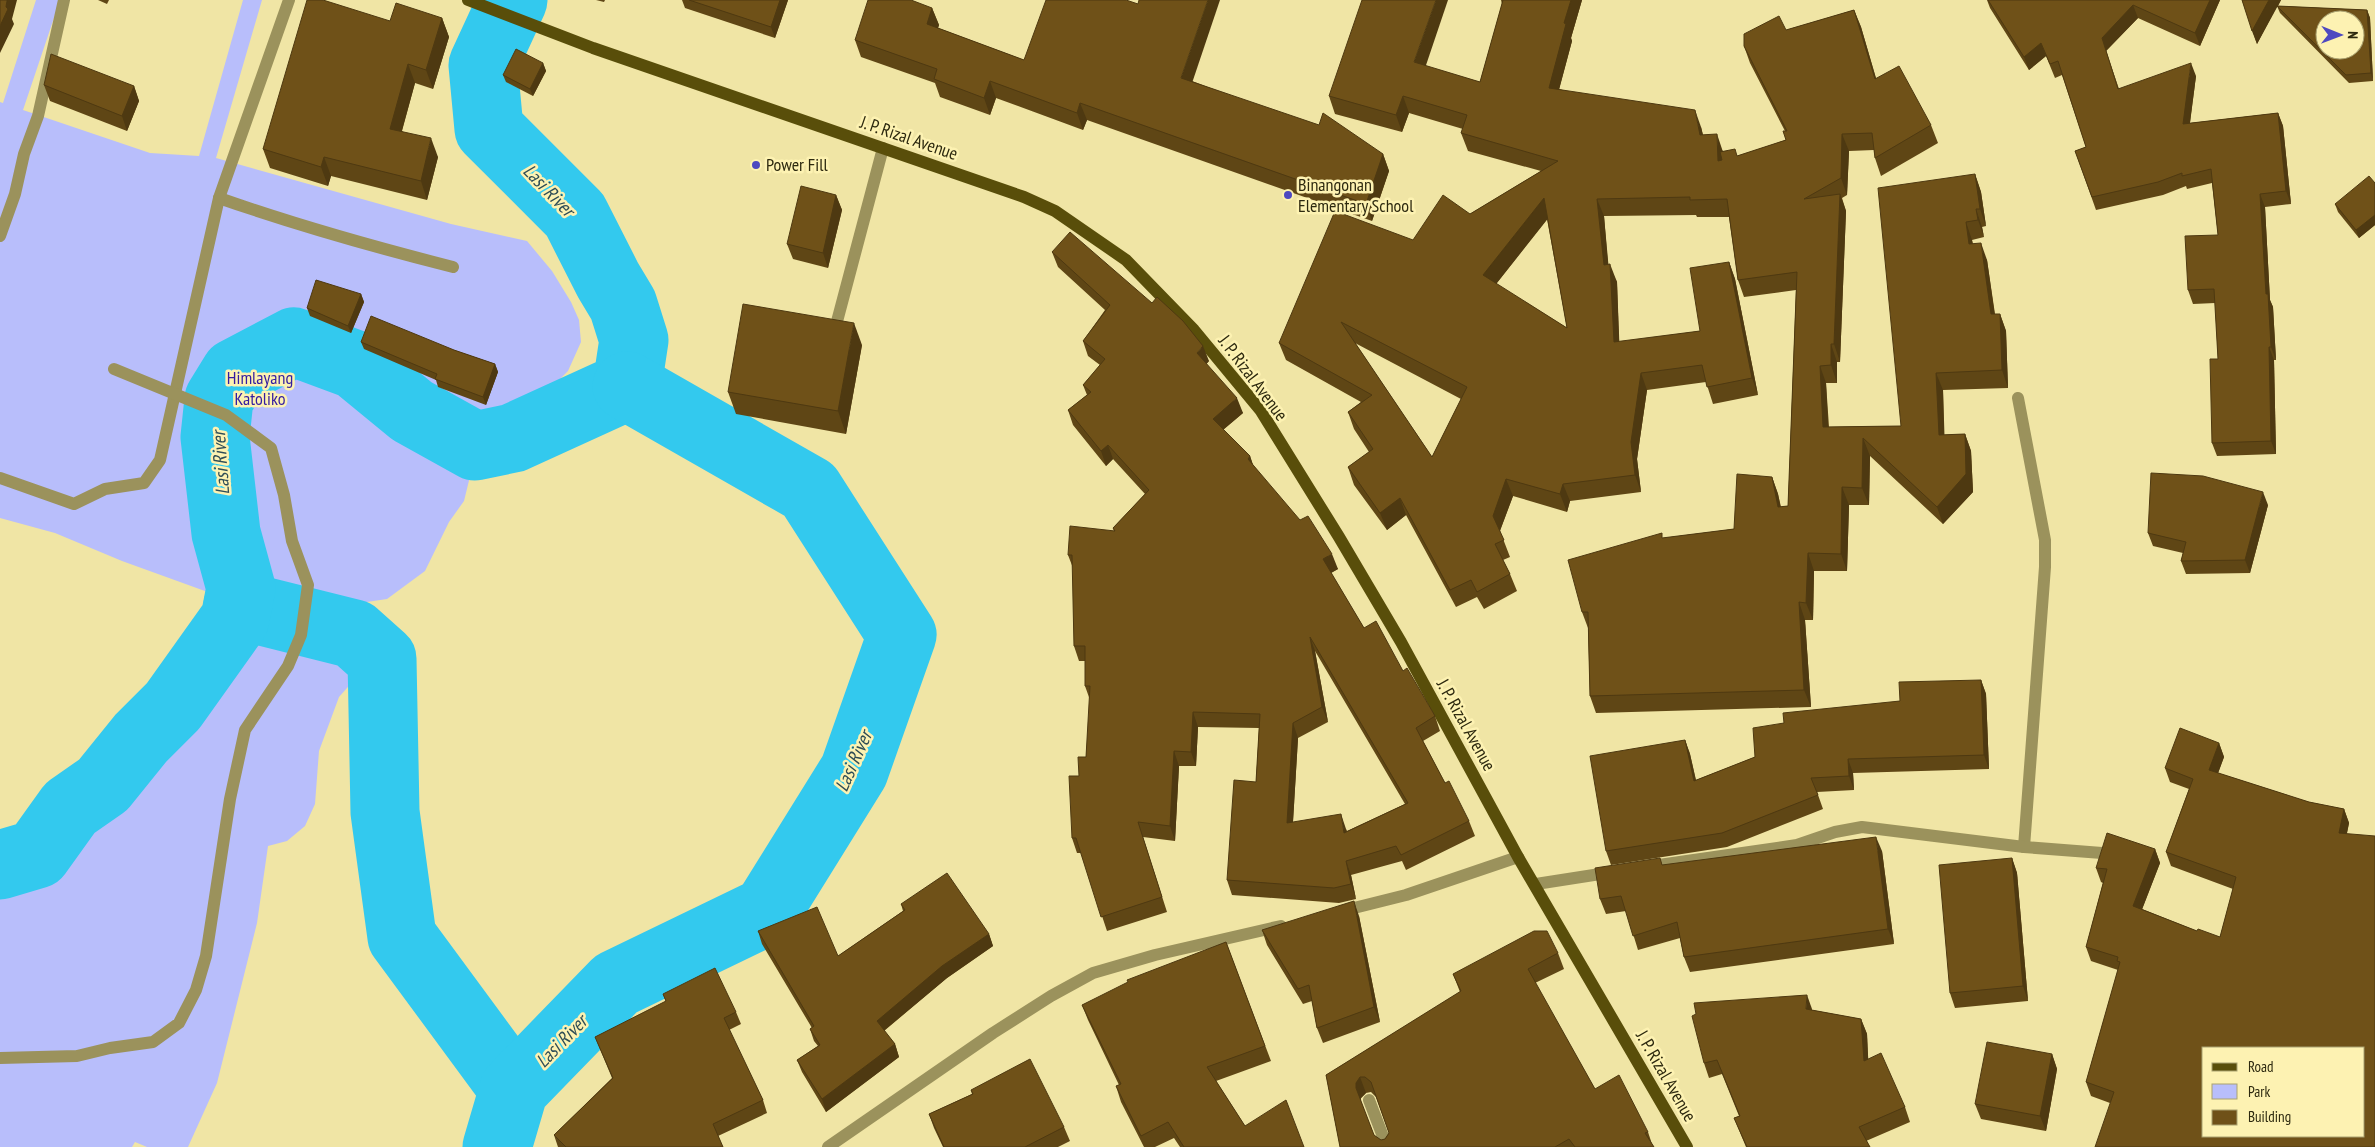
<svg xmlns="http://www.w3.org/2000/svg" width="2375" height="1147" viewBox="0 0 2375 1147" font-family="'PT Sans Narrow',sans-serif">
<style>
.green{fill:#b8befb}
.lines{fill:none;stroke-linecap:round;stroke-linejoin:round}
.river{stroke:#33c9ee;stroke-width:69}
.minor{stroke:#9b925c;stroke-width:12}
.major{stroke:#594e0a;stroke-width:12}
.wall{fill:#5f4615;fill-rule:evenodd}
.shaded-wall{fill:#4e3911}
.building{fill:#6f5118;stroke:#4e3911;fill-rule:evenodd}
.poi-dot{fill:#4e49c0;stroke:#fdf2b2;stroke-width:2}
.labels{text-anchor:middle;stroke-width:5;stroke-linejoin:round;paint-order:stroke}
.street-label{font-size:18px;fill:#2d290f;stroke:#fdf2b2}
.poi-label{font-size:18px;fill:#2d290f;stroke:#fdf2b2;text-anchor:start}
.park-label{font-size:18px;fill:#341da0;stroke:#fdf2b2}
.water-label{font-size:19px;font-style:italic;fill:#2f4d56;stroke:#fdf2b2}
</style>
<rect width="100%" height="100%" fill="#f0e5a5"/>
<path class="green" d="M 36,0 L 60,0 L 23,110 L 150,153 L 199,156 L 243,0 L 262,0 L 216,158 L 451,224 L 527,241 L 552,271 L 571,302 L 579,320 L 581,342 L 568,371 L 537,402 L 509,414 L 470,418 L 474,460 L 464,501 L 449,522 L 425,571 L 387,599 L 313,610 L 313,641 L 364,660 L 355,679 L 339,697 L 319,751 L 315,804 L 305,826 L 287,841 L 268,846 L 257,923 L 217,1083 L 188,1147 L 147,1147 L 135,1142 L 132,1147 L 0,1147 L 0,875 L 29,866 L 47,856 L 68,836 L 154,743 L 185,714 L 222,652 L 247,637 L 251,602 L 227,599 L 122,561 L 55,533 L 0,518 L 0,102 L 3,103 Z"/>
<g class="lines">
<g class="river">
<path d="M 238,605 L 354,634 L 382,659 L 385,812 L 402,937 L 514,1089"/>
<path d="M 0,865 L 37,854 L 70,808 L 103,785 L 141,738 L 173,706 L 235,619 L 241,588 L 226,533 L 215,437 L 219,399 L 235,373 L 294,342 L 356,365 L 412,411 L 475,446 L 513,438 L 627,386 L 634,340 L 623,305 L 608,280 L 575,215 L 489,129 L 483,65 L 513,0"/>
<path d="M 497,1147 L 514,1089 L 616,984 L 767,911 L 854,771 L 902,635 L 809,490 L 627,386"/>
</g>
<g class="minor">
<path d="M 219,198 C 296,225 374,247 453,267"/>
<path d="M 0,236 L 15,194 L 24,154 L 38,116 L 64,0"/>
<path d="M 835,329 L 883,148"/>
<path d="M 2018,398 L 2045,540 L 2045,567 L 2024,847"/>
<path d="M 0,478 L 74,504 L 105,489 L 144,483 L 160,460 L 219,198 L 289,0"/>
<path d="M 1645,867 L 1797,845 L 1835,832 L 1862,827 L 2024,847 L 2102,853"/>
<path d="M 1536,884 L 1613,872"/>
<path d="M 1342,911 L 1406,895 L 1518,857"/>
<path d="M 0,1058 L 77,1056 L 110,1048 L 153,1042 L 179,1023 L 196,990 L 206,956 L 230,799 L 245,730 L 288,666 L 301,635 L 308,585 L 292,541 L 284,495 L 271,448 L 226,415 L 114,369"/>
<path d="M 1369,1100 L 1387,1147"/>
<path d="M 828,1147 L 993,1033 L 1051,996 L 1093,973 L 1155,955 L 1281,926"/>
</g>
<path class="major" d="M 468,0 L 593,48 L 1024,197 L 1055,211 L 1126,260 L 1194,330 L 1261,411 L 1339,537 L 1401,642 L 1518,857 L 1687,1147"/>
</g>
<g class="wall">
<path d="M 98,0 L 109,0 L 107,4 Z"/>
<path d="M 596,0 L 605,0 L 604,2 Z"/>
<path d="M 682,0 L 788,0 L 775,38 L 685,8 Z"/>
<path d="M 1501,0 L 1582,0 L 1571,38 L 1572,41 L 1559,89 L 1701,127 L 1703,135 L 1723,151 L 1737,156 L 1786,140 L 1785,131 L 1750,63 L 1744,46 L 1786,30 L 1854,10 L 1861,27 L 1876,78 L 1931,125 L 1938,143 L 1881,176 L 1875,158 L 1874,150 L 1849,151 L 1847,195 L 1842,198 L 1846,211 L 1840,362 L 1837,362 L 1837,383 L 1826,383 L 1829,427 L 1901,426 L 1975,174 L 1981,192 L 1986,226 L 1982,227 L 1984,237 L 1972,240 L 1973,244 L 1987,260 L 1995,314 L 2000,314 L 2006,331 L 2008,388 L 1943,390 L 1944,435 L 1965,434 L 1971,451 L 1973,492 L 1943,524 L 1870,456 L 1869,505 L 1849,505 L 1847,571 L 1814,571 L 1813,620 L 1805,620 L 1811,707 L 1596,713 L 1590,696 L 1588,628 L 1582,612 L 1663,538 L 1734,529 L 1772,477 L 1778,494 L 1781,507 L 1788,506 L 1796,290 L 1744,297 L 1738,280 L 1729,217 L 1697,217 L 1696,215 L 1604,216 L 1608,265 L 1617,282 L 1619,342 L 1700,331 L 1729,262 L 1735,279 L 1758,395 L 1713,404 L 1706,382 L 1647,390 L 1637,459 L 1641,492 L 1570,501 L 1567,512 L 1513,496 L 1500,531 L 1510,557 L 1503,560 L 1510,574 L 1517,591 L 1484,609 L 1477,597 L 1456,607 L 1406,515 L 1387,530 L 1354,485 L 1348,467 L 1369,452 L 1354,429 L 1348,412 L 1361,402 L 1286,360 L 1279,343 L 1413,240 L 1470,214 L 1541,171 L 1468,151 L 1461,133 L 1463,129 L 1409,113 L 1402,132 L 1335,114 L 1329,96 L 1425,66 L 1480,82 L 1502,4 ZM 1547,219 L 1567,328 L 1496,284 ZM 1355,343 L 1461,399 L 1432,457 Z"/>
<path d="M 1987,0 L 2220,0 L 2200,46 L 2138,18 L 2106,51 L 2119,89 L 2196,76 L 2190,123 L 2278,113 L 2283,126 L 2291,204 L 2265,207 L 2270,300 L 2273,307 L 2276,360 L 2274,360 L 2276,454 L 2217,456 L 2212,443 L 2218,359 L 2215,303 L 2193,304 L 2188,290 L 2218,235 L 2212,183 L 2187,189 L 2186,186 L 2163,195 L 2096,210 L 2075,151 L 2086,147 L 2062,75 L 2055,78 L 2046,56 L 2029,70 L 1990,8 Z"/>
<path d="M 2242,0 L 2281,0 L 2278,6 L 2367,10 L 2370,18 L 2373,81 L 2349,83 L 2280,13 L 2277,6 L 2257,44 Z"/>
<path d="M 932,8 L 939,25 L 938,28 L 1024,60 L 1192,81 L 1383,154 L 1389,171 L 1372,221 L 1087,120 L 1083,130 L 996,98 L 990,115 L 940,97 L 935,83 L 861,57 L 855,40 Z"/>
<path d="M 442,18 L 449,37 L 433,89 L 415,83 L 402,131 L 438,157 L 427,200 L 331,176 L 328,186 L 270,168 L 263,149 L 390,21 Z"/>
<path d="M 543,63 L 546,71 L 533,96 L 506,82 L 503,75 Z"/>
<path d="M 44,85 L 134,86 L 139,101 L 127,131 L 50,101 Z"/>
<path d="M 2375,183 L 2375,225 L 2359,238 L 2338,212 L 2335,204 Z"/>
<path d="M 836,195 L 842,210 L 828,268 L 793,259 L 787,244 Z"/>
<path d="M 1052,252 L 1209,361 L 1206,364 L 1243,413 L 1223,430 L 1250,456 L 1253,465 L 1338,569 L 1331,573 L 1364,628 L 1403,671 L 1435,716 L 1440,731 L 1423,741 L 1445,783 L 1469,821 L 1475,836 L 1406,870 L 1402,861 L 1351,875 L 1356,899 L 1339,903 L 1232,895 L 1227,880 L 1256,782 L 1259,728 L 1198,727 L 1196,766 L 1179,766 L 1175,841 L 1143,837 L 1167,912 L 1107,931 L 1081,853 L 1077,853 L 1072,838 L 1079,776 L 1086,757 L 1090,700 L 1085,686 L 1085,661 L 1079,661 L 1074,646 L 1073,568 L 1068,555 L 1114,531 L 1113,528 L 1145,494 L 1113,459 L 1106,466 L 1073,425 L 1068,410 L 1087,395 L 1083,385 L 1100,365 L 1088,356 L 1083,341 L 1105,310 L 1058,267 ZM 1315,651 L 1405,804 L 1347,831 L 1346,829 L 1293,822 L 1298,738 L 1328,722 Z"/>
<path d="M 361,294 L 364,302 L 351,333 L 310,316 L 307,308 Z"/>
<path d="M 361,342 L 454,350 L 495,364 L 498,372 L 486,405 L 438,387 L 436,380 L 364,349 Z"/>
<path d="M 862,345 L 846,434 L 736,414 L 728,392 Z"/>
<path d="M 2268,505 L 2250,573 L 2186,574 L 2181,561 L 2183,553 L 2153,546 L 2148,533 Z"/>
<path d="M 1981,680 L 1986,694 L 1989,769 L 1853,773 L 1854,790 L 1817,792 L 1823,809 L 1727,847 L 1611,865 L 1606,851 L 1685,740 L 1690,754 L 1696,780 L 1755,757 L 1784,723 L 1900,701 Z"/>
<path d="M 2219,743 L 2224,757 L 2218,773 L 2309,802 L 2344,809 L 2349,823 L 2347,833 L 2110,1103 L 2091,1096 L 2086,1082 L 2118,970 L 2091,961 L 2086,947 L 2103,883 L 2101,882 L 2096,868 L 2155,849 L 2160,863 L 2142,909 L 2197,931 L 2220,937 L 2233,889 L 2171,866 L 2166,852 L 2189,789 L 2170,782 L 2165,768 Z"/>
<path d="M 1882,851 L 1894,944 L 1690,972 L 1684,957 L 1680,938 L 1638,950 L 1626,911 L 1606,914 L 1600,899 L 1660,858 L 1662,865 Z"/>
<path d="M 2012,858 L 2017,873 L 2028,1001 L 1955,1008 L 1950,993 Z"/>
<path d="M 901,904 L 989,934 L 993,946 L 947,978 L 884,1031 L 895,1044 L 899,1057 L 826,1112 L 802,1072 L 797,1060 L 818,1046 L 814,1041 L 810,1029 L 812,1028 L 762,944 L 758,931 L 838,956 L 903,911 Z"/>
<path d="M 1359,916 L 1380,1022 L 1323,1043 L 1317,1028 L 1312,1001 L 1303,1004 L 1267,945 L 1262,930 Z"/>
<path d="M 1226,942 L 1271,1061 L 1216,1081 L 1245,1126 L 1304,1147 L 1180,1147 L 1174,1138 L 1155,1147 L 1144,1147 L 1121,1102 L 1116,1086 L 1119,1085 L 1088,1020 L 1082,1005 Z"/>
<path d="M 1558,953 L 1564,969 L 1535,983 L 1595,1089 L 1648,1132 L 1652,1144 L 1654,1147 L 1340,1147 L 1326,1075 L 1460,992 L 1453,974 ZM 1371,1092 L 1376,1097 L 1389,1133 L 1385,1139 L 1381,1140 L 1374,1135 L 1361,1102 L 1361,1098 L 1366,1093 Z"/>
<path d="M 663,994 L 736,1012 L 741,1024 L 729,1030 L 763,1100 L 767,1113 L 718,1136 L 723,1147 L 558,1147 L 554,1135 L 612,1078 L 595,1037 L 666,1002 Z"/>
<path d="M 1812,1010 L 1861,1019 L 1867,1034 L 1868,1059 L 1905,1107 L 1910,1122 L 1866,1141 L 1870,1147 L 1746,1147 L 1734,1118 L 1739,1116 L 1722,1074 L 1709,1078 L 1704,1063 Z"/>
<path d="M 2052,1054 L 2057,1069 L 2046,1131 L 1981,1119 L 1975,1104 Z"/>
<path d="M 971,1090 L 1064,1127 L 1070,1141 L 1058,1147 L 943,1147 L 934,1128 L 929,1114 L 972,1094 Z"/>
</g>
<g class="shaded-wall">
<path d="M 7,0 L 17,0 L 12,19 L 14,24 L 0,53 L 0,26 Z"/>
<path d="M 780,0 L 788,0 L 775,38 L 771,27 Z"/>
<path d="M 1208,0 L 1220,0 L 1188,95 L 1181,78 Z"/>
<path d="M 1436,0 L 1448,0 L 1421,80 L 1414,62 Z"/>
<path d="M 1571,0 L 1582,0 L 1571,38 L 1572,41 L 1555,105 L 1549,88 L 1564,23 Z"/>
<path d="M 2210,0 L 2220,0 L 2200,46 L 2195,33 Z"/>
<path d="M 2269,0 L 2281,0 L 2257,44 L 2252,31 Z"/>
<path d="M 2133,5 L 2138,18 L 2106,51 L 2123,102 L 2102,38 Z"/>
<path d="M 932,8 L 939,25 L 933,41 L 927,24 Z"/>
<path d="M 1854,10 L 1861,27 L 1881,96 L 1875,79 Z"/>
<path d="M 2367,10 L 2370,18 L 2373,81 L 2371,73 Z"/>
<path d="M 442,18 L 449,37 L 433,89 L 426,70 Z"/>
<path d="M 2041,43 L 2046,56 L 2029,70 L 2024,57 Z"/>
<path d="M 543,63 L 546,71 L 533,96 L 530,89 Z"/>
<path d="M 2191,63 L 2196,76 L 2188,137 L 2183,124 Z"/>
<path d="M 408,64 L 415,83 L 397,148 L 390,129 Z"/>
<path d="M 990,81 L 996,98 L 990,115 L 984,98 Z"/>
<path d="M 134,86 L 139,101 L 127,131 L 122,116 Z"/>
<path d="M 1403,96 L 1409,113 L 1402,132 L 1396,115 Z"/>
<path d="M 1080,103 L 1087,120 L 1083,130 L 1077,113 Z"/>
<path d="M 1695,110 L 1701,127 L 1707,152 L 1700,135 Z"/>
<path d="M 2278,113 L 2283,126 L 2291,204 L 2286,191 Z"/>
<path d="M 1717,134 L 1723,152 L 1725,179 L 1718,161 Z"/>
<path d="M 1842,134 L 1849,151 L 1847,195 L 1841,178 Z"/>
<path d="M 431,138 L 438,157 L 427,200 L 421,181 Z"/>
<path d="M 1383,154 L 1389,171 L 1372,221 L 1366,204 Z"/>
<path d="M 324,157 L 331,176 L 328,186 L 321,167 Z"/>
<path d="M 1975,174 L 1981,192 L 1986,226 L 1980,209 Z"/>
<path d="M 1840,194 L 1846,211 L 1840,362 L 1834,344 Z"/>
<path d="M 2260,194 L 2265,207 L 2270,300 L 2273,307 L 2276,360 L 2271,347 L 2266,294 Z"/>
<path d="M 836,195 L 842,210 L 828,268 L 823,253 Z"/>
<path d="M 1544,198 L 1550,216 L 1489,293 L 1483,275 Z"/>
<path d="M 1597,199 L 1604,216 L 1610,282 L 1604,265 Z"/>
<path d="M 1976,209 L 1982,227 L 1984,237 L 1978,220 Z"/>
<path d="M 2375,215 L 2375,225 L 2359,238 L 2356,230 Z"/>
<path d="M 1966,222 L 1972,240 L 1975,261 L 1969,244 Z"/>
<path d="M 1981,243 L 1987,260 L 1997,331 L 1991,314 Z"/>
<path d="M 1729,262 L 1735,279 L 1758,395 L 1752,378 Z"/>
<path d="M 1610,264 L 1617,282 L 1620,360 L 1614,342 Z"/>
<path d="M 361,294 L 364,302 L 351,333 L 348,326 Z"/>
<path d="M 2000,314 L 2006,331 L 2008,388 L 2002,370 Z"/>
<path d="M 854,323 L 862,345 L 846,434 L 838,411 Z"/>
<path d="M 1831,344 L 1837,362 L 1837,383 L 1831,365 Z"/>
<path d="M 1203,346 L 1209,361 L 1203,368 L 1197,353 Z"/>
<path d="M 2269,347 L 2274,360 L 2276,454 L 2271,441 Z"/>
<path d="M 495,364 L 498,372 L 486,405 L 483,397 Z"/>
<path d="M 1820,366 L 1826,383 L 1829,444 L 1823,427 Z"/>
<path d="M 1641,373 L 1647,390 L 1637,459 L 1641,492 L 1635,475 L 1631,442 Z"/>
<path d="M 1936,373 L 1943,390 L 1945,452 L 1939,435 Z"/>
<path d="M 1237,398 L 1243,413 L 1218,434 L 1213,419 Z"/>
<path d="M 1965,434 L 1971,451 L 1973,492 L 1943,524 L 1937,507 Z"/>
<path d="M 1863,438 L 1870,456 L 1869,505 L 1862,488 Z"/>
<path d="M 1108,445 L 1113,459 L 1106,466 L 1101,451 Z"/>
<path d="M 1250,456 L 1255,471 L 1248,459 Z"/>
<path d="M 1772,477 L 1778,494 L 1784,525 L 1778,507 Z"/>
<path d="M 1506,479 L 1513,496 L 1499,533 L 1493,516 Z"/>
<path d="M 1563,484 L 1570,501 L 1567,512 L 1560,494 Z"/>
<path d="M 1842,487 L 1849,505 L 1847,571 L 1841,554 Z"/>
<path d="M 2263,492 L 2268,505 L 2250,573 L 2245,560 Z"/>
<path d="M 1400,498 L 1406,515 L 1387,530 L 1380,513 Z"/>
<path d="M 1808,553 L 1814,571 L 1813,620 L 1806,603 Z"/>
<path d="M 1332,554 L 1338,569 L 1329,574 L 1323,559 Z"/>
<path d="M 1799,602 L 1805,620 L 1811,707 L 1804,690 Z"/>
<path d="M 1310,637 L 1315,651 L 1328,722 L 1322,707 Z"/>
<path d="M 1981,680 L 1986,694 L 1989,769 L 1984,755 Z"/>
<path d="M 1193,712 L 1198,727 L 1196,766 L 1191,752 Z"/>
<path d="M 1293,723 L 1298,738 L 1292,838 L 1287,823 Z"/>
<path d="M 1685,740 L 1690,754 L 1699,795 L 1694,781 Z"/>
<path d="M 2219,743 L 2224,757 L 2214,784 L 2209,770 Z"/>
<path d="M 1174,751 L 1179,766 L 1175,841 L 1170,826 Z"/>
<path d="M 1848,759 L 1853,773 L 1854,790 L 1849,776 Z"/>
<path d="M 2344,809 L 2349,823 L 2344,847 L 2339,833 Z"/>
<path d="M 1341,814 L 1346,829 L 1349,847 L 1344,833 Z"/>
<path d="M 1876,837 L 1882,851 L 1894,944 L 1888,929 Z"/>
<path d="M 2155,849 L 2160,863 L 2138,920 L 2133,906 Z"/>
<path d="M 2012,858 L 2017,873 L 2028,1001 L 2023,986 Z"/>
<path d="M 1346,861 L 1351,875 L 1356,899 L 1351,884 Z"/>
<path d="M 1354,901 L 1359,916 L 1380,1022 L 1374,1007 Z"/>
<path d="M 989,934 L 993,946 L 947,978 L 881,1033 L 877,1021 L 942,966 Z"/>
<path d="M 1807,995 L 1812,1009 L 1811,1023 L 1806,1009 Z"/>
<path d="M 1861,1019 L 1867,1034 L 1869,1075 L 1864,1061 Z"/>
<path d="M 895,1044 L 899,1057 L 826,1112 L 822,1099 Z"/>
<path d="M 2052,1054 L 2057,1069 L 2046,1131 L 2040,1116 Z"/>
<path d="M 1360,1077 L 1366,1093 L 1361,1098 L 1361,1103 L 1356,1088 L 1356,1083 Z"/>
</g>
<g class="building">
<path d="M 0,0 L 7,0 L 6,7 L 8,9 L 0,26 Z"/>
<path d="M 307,0 L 323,0 L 390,21 L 396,3 L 442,18 L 426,70 L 408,64 L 390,129 L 431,138 L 421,181 L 324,157 L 321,167 L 263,149 Z"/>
<path d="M 689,0 L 780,0 L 771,27 Z"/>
<path d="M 868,0 L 911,0 L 932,8 L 927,24 L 1024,60 L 1046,0 L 1126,0 L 1138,4 L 1139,0 L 1208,0 L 1181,78 L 1319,125 L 1323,113 L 1383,154 L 1366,204 L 1080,103 L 1077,113 L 990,81 L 984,98 L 934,79 L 937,69 L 855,40 Z"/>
<path d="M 1362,0 L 1436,0 L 1414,62 L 1480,82 L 1503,0 L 1571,0 L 1564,23 L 1566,24 L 1549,88 L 1695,110 L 1700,135 L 1717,134 L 1718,161 L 1722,160 L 1720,152 L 1735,149 L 1737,156 L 1786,140 L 1783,131 L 1787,131 L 1744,46 L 1744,34 L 1779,16 L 1786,30 L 1854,10 L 1875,79 L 1899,66 L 1931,125 L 1875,158 L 1872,133 L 1842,134 L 1841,178 L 1804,199 L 1840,194 L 1834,344 L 1831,344 L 1831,365 L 1820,366 L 1823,427 L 1901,426 L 1878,188 L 1975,174 L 1980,209 L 1976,209 L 1978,220 L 1966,222 L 1969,244 L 1981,243 L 1991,314 L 2000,314 L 2002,370 L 1936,373 L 1939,435 L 1965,434 L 1966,474 L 1937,507 L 1863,438 L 1862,488 L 1842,487 L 1841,554 L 1808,553 L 1806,603 L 1799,602 L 1804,690 L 1590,696 L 1588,612 L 1582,612 L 1568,560 L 1662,533 L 1662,538 L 1734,529 L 1737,474 L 1772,477 L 1778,507 L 1788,506 L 1797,272 L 1738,280 L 1727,199 L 1690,200 L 1690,197 L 1597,199 L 1604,265 L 1610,264 L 1614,342 L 1700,331 L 1690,268 L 1729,262 L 1752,378 L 1707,387 L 1702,365 L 1641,373 L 1631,442 L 1635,475 L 1563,484 L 1560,494 L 1506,479 L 1493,516 L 1504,540 L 1495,544 L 1510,574 L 1477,592 L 1471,580 L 1450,590 L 1400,498 L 1380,513 L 1348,467 L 1373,449 L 1348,412 L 1372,395 L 1279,343 L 1335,211 L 1413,240 L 1443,195 L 1470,214 L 1558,161 L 1461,133 L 1467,115 L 1403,96 L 1396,115 L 1329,96 ZM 1544,198 L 1567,328 L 1483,275 ZM 1341,322 L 1467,387 L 1432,457 Z"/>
<path d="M 1988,0 L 2210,0 L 2195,33 L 2133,5 L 2102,38 L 2118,89 L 2191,63 L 2183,124 L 2278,113 L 2286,191 L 2260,194 L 2266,294 L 2268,294 L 2271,347 L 2269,347 L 2271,441 L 2212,443 L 2210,359 L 2218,359 L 2214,289 L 2188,290 L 2185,236 L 2218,235 L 2211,169 L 2182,176 L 2182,173 L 2158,182 L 2092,197 L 2075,151 L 2086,147 L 2058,61 L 2050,64 L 2041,43 L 2024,57 Z"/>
<path d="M 2242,0 L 2269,0 L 2252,31 Z"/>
<path d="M 2277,6 L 2367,10 L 2371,73 L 2346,75 ZM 2325,20 L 2355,20 L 2355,50 L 2325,50 Z"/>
<path d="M 516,49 L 543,63 L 530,89 L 503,75 Z"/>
<path d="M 51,54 L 134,86 L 122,116 L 44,85 Z"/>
<path d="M 2369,176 L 2375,183 L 2375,215 L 2356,230 L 2335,204 Z"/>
<path d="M 801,186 L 836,195 L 823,253 L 787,244 Z"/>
<path d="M 1070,232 L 1152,303 L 1157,297 L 1183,321 L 1203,346 L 1197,353 L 1237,398 L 1213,419 L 1250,456 L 1248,459 L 1300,520 L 1308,516 L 1332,554 L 1323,559 L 1364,628 L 1376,621 L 1403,671 L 1407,668 L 1435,716 L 1416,728 L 1445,783 L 1449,781 L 1469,821 L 1401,855 L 1396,846 L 1346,861 L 1351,884 L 1334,888 L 1227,880 L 1234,780 L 1256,782 L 1260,714 L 1193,712 L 1191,752 L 1174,751 L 1170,826 L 1138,822 L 1162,897 L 1101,917 L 1076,838 L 1072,838 L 1069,776 L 1079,776 L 1078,757 L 1086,757 L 1090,686 L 1085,686 L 1085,646 L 1074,646 L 1072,555 L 1068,555 L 1070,526 L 1115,531 L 1113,528 L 1149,490 L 1108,445 L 1101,451 L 1068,410 L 1091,392 L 1083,385 L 1105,359 L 1083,341 L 1110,305 L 1052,252 ZM 1310,637 L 1408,803 L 1344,833 L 1341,814 L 1287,823 L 1293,723 L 1322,707 Z"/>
<path d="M 316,280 L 361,294 L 348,326 L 307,308 Z"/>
<path d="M 743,304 L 854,323 L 838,411 L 728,392 Z"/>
<path d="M 371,316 L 454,350 L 495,364 L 483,397 L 435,379 L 437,374 L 361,342 Z"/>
<path d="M 2151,473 L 2203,476 L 2263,492 L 2245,560 L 2181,561 L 2186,542 L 2148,533 Z"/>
<path d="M 1981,680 L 1984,755 L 1848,759 L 1849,776 L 1811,778 L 1818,795 L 1722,833 L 1606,851 L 1590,756 L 1685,740 L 1694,781 L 1755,757 L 1753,728 L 1784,723 L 1783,713 L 1900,701 L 1899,682 Z"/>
<path d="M 2180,728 L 2219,743 L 2209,770 L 2309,802 L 2344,809 L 2339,833 L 2375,836 L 2375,1147 L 2095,1147 L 2114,1092 L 2086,1082 L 2120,962 L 2117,961 L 2118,957 L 2086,947 L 2107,869 L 2096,868 L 2107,833 L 2155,849 L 2133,906 L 2197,931 L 2198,929 L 2220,937 L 2236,877 L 2166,852 L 2193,779 L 2165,768 ZM 2204,1048 L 2364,1048 L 2364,1136 L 2204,1136 Z"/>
<path d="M 1876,837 L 1888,929 L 1684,957 L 1677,922 L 1633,936 L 1621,896 L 1600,899 L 1595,868 L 1660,858 L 1662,865 Z"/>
<path d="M 2012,858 L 2023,986 L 1950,993 L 1939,865 Z"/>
<path d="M 947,873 L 989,934 L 942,966 L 877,1021 L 895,1044 L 822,1099 L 797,1060 L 820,1045 L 810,1029 L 814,1026 L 758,931 L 817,907 L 838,956 L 905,910 L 901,904 Z"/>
<path d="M 1354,901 L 1374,1007 L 1317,1028 L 1309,985 L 1298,989 L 1262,930 Z"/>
<path d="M 1534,931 L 1547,931 L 1558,953 L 1528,969 L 1595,1089 L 1619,1075 L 1648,1132 L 1645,1133 L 1654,1147 L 1575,1147 L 1569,1139 L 1555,1147 L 1340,1147 L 1326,1075 L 1461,991 L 1453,974 ZM 1360,1077 L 1365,1077 L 1371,1082 L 1389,1133 L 1385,1139 L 1381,1140 L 1374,1135 L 1356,1088 L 1356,1083 Z"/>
<path d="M 1226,942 L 1265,1046 L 1207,1067 L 1245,1126 L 1286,1100 L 1304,1147 L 1184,1147 L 1168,1122 L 1141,1136 L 1116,1086 L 1121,1084 L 1082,1005 L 1128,982 L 1127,980 Z"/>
<path d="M 715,968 L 736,1012 L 724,1018 L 763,1100 L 713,1124 L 723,1147 L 566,1147 L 554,1135 L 613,1078 L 595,1037 L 666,1001 L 663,994 Z"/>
<path d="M 1807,995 L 1806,1009 L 1861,1019 L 1864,1061 L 1881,1053 L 1905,1107 L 1859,1127 L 1870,1147 L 1747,1147 L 1734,1118 L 1740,1116 L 1717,1060 L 1704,1063 L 1692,1016 L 1696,1014 L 1694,1003 Z"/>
<path d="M 1987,1042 L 2052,1054 L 2040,1116 L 1975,1104 Z"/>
<path d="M 1030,1059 L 1064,1127 L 1025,1147 L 944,1147 L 929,1114 L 973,1094 L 971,1090 Z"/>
</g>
<g class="poi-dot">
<circle cx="756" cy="165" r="5"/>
<circle cx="1288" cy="195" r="5"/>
</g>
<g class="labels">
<g class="street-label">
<text transform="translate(909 138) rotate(19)" y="6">J. P. Rizal Avenue</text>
<text transform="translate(1253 378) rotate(53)" y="6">J. P. Rizal Avenue</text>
<text transform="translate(1466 725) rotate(61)" y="6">J. P. Rizal Avenue</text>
<text transform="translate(1666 1076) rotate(60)" y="6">J. P. Rizal Avenue</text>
</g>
<g class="poi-label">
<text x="766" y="171">Power Fill</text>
<text x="1298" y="191">Binangonan<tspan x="1298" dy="21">Elementary School</tspan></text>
</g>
<g class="park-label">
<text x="260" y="384">Himlayang<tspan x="260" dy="21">Katoliko</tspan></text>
</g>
<g class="water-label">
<text transform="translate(549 190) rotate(46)" y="7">Lasi River</text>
<text transform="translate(220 463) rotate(-94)" y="7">Lasi River</text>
<text transform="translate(853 761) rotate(-66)" y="7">Lasi River</text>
<text transform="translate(561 1041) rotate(-46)" y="7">Lasi River</text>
</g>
</g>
<rect x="2202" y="1047" width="162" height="90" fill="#fdf2b2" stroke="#aaa271"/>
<rect x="2212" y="1063" width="25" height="8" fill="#594e0a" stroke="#aaa271"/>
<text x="2248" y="1072" font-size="15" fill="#2d290f">Road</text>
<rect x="2212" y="1084" width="25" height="15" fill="#b8befb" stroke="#aaa271"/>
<text x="2248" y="1097" font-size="15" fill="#2d290f">Park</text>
<rect x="2212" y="1110" width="25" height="15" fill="#6f5118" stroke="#aaa271"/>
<text x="2248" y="1122" font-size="15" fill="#2d290f">Building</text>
<g transform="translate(2340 35) rotate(91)"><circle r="24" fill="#fdf2b2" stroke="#aaa271"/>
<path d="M0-4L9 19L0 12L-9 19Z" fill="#4e49c0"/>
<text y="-8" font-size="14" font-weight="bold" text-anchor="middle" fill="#2d290f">N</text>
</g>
</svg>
